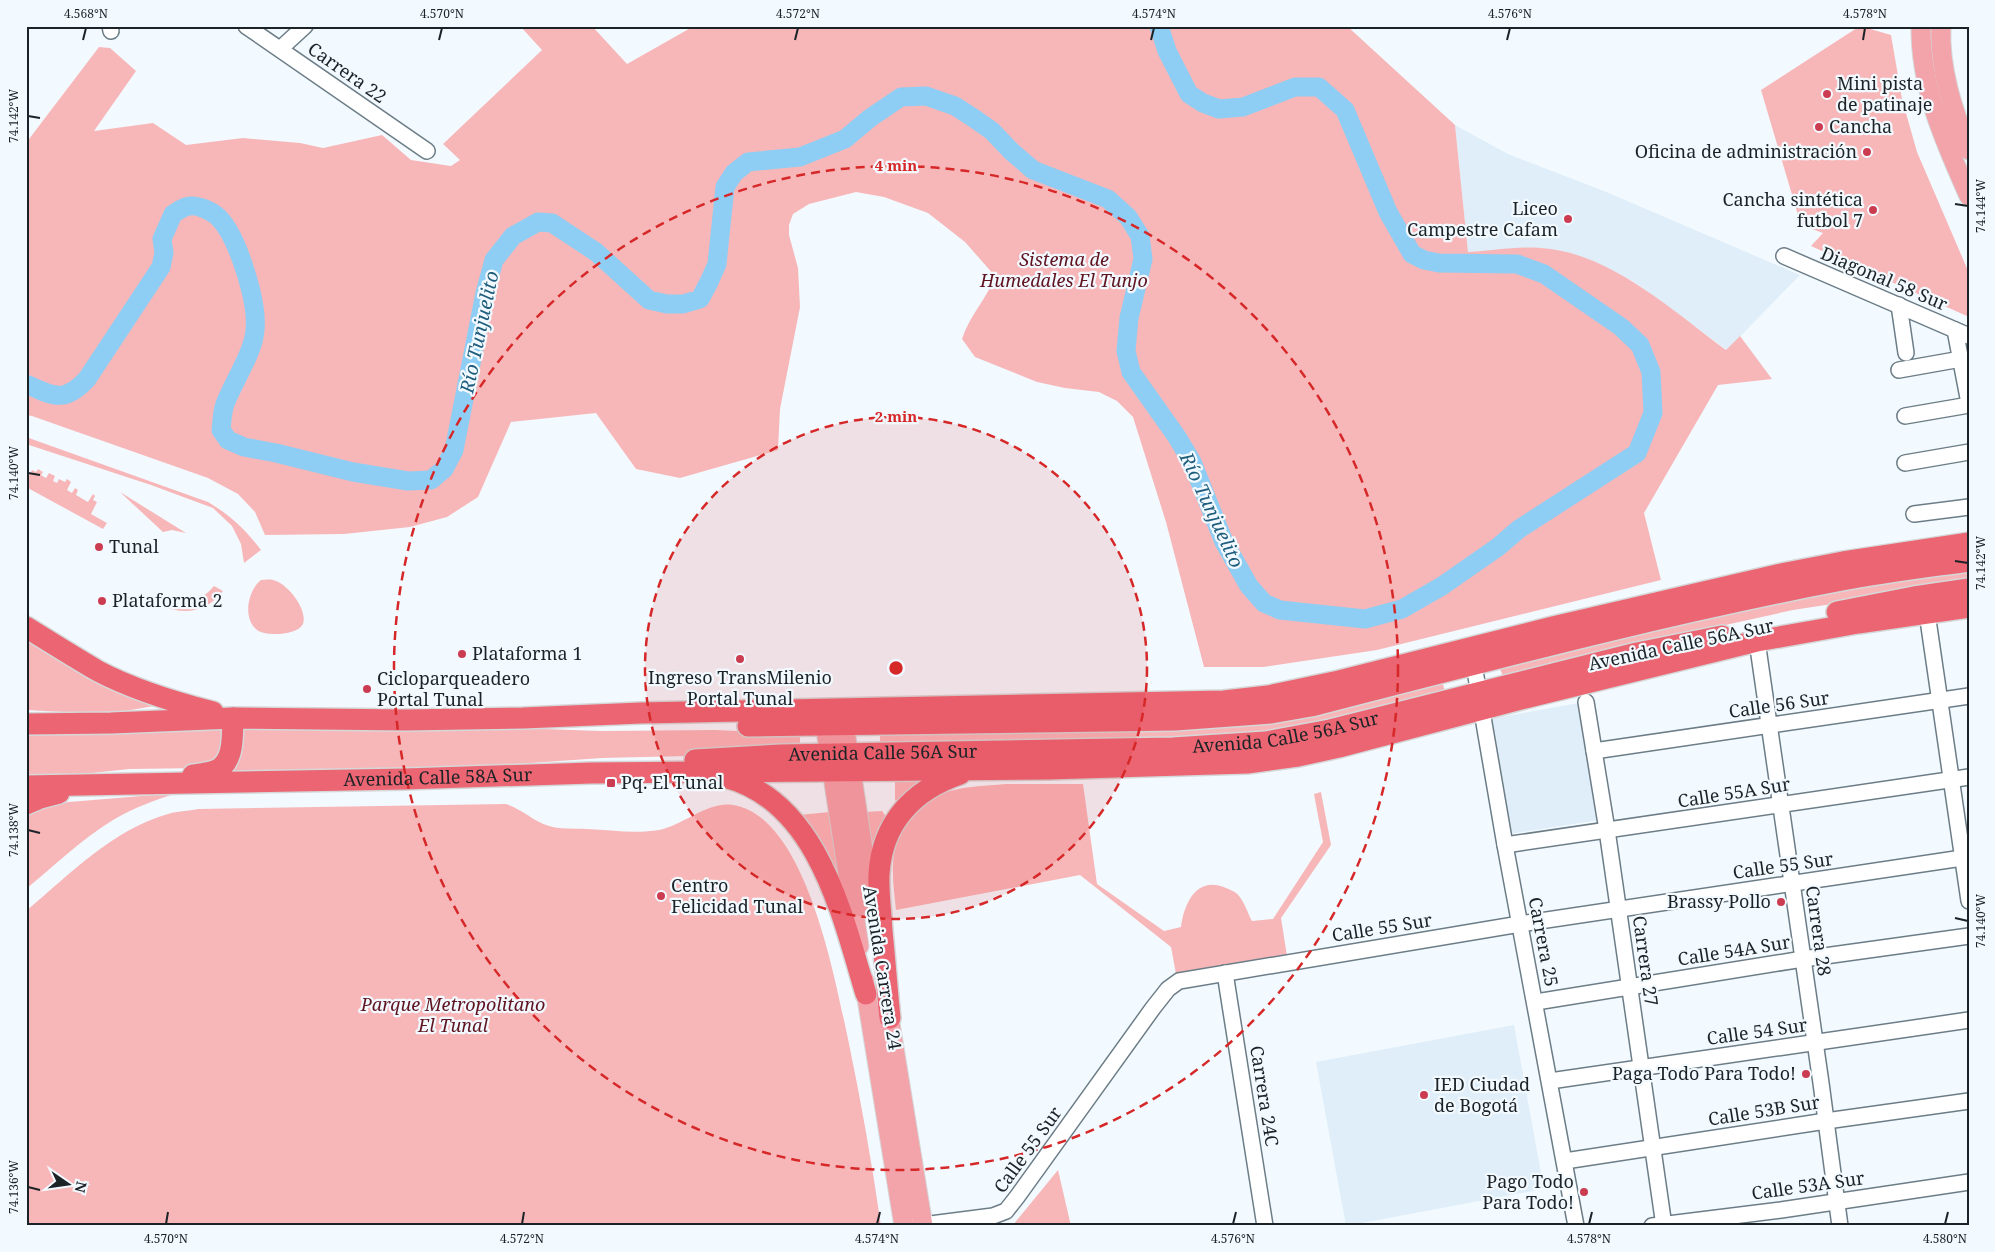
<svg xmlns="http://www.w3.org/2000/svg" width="1995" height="1252" viewBox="0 0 1995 1252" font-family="'Noto Serif',serif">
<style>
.built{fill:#dfeef8}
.green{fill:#f7b7b9}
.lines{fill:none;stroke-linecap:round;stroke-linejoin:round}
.river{stroke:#8ecef4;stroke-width:19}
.minor-casing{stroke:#6c7d87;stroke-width:18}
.major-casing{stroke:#d6d7d8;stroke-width:21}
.highway-casing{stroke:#d6d7d8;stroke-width:24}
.minor{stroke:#fff;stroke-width:15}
.major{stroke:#f3a3aa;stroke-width:19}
.highway{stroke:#eb6572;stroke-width:21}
.ticks{fill:none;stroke:#1c2327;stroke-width:2}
.ring{fill:none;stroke:#d62828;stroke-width:2.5;stroke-dasharray:9 6}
.poi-dot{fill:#cc3c51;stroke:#f2faff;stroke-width:2}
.labels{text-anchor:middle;stroke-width:4.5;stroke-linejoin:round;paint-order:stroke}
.street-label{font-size:18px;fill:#1c2327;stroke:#f2faff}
.poi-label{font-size:18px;fill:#1c2327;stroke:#f2faff;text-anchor:start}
.park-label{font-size:18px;font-style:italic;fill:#601420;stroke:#f2faff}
.water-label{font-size:19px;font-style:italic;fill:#1f5d7d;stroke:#f2faff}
.centre{fill:#d62828;stroke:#f2faff;stroke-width:2.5}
.ring-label{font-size:15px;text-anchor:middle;font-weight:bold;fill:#d62828;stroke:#f2faff;stroke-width:4.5;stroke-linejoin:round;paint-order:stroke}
.neatline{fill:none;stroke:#1c2327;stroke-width:2}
.ticks-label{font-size:12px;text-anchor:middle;fill:#1c2327}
</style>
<rect width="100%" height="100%" fill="#f2faff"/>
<g class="built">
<path d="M 1455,125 L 1508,154 L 1604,191 L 1800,275 L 1727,350 L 1633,281 L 1541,248 L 1468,252 Z"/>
<path d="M 1579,703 L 1599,820 L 1509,834 L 1489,719 Z"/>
<path d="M 1514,1025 L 1544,1189 L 1346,1226 L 1316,1062 Z"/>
</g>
<g class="green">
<path d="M 520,26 L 592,26 L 627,64 L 694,26 L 1347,26 L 1455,125 L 1468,252 C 1491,251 1517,246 1541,248 C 1609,252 1673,311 1726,350 L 1740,336 L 1772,379 L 1718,385 L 1644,513 L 1661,580 L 1377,650 L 1263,667 L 1204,667 L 1166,522 L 1133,417 L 1117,401 L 1099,392 L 1065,388 L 1037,382 L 975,357 L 962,339 C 969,316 987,299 995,276 L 965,242 L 928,213 L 884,197 L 856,192 L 809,204 L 793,214 L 789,225 L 789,235 L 798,268 L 800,307 L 780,409 L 778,450 L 680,478 L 636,469 L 596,413 L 511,422 L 478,497 L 447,517 L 410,527 L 344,534 L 265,535 L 255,512 L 238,494 L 208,478 L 32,416 L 26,415 L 26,143 L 99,47 L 110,48 L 136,71 L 94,131 L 153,123 L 186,145 L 243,138 L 300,143 L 323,148 L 382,135 L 411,160 L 451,166 L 460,160 L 443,144 L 542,50 Z"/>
<path d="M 1860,26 L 1891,35 L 1902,99 L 1917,152 L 1969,273 L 1969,317 L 1811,246 L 1823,233 L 1801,225 L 1761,90 Z"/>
<path d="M 26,437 L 208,502 C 230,515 246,530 261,550 L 244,563 L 241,544 L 232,526 L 213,508 L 151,485 L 26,444 Z"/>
<path d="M 38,469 L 43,472 L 41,475 L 46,478 L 49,473 L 55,476 L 53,481 L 57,483 L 59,479 L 65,482 L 67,479 L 71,482 L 67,490 L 72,493 L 75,488 L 78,490 L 76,495 L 88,502 L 93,494 L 95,496 L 93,500 L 97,502 L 91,514 L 107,523 L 103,529 L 26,487 L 26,481 L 32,470 L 36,472 Z"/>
<path d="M 120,492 L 186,533 L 172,530 L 163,532 Z"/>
<path d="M 1969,566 L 1969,583 L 1793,610 L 1721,626 L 1504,679 L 1500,669 L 1746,604 Z"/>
<path d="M 261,580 C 265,580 269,579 273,580 C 287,583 308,609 303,624 C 298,635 266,637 257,630 C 242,618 248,590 261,580 Z"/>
<path d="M 214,586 L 223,591 C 208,610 188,616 165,607 C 186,608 200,602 214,586 Z"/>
<path d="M 26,633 L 160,705 L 125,711 L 85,713 L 26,710 Z"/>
<path d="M 1441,678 L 1446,694 L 1270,735 L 880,747 L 880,735 L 919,734 Z"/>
<path d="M 227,725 L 227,749 L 206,768 L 129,769 L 65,776 L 26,777 L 26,732 Z"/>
<path d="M 237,726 L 514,728 L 601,731 L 715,730 L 800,734 L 800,749 L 687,756 L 602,758 L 402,772 L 225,772 Z"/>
<path d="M 941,776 L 900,804 L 895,800 L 895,777 Z"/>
<path d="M 1006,784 L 1083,784 L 1097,884 L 1164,931 L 1181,927 C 1184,903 1197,875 1226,888 C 1231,890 1236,892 1239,896 C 1245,903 1248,914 1252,921 L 1273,919 L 1323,842 L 1314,794 L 1321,792 L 1331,845 L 1281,918 L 1287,956 L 1176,974 L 1171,947 L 1080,875 L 896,910 C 894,889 890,865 896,845 C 902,825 920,805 938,796 C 956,786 986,786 1006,784 Z"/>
<path d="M 177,793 C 155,800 133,808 113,820 C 82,839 54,866 26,889 L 26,813 L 42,806 L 69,802 Z"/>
<path d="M 506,804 C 522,809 533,821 549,826 C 561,830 575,828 587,829 C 610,830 636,834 659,830 C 684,825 708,801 733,805 C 806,816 835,979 848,1039 C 861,1101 872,1163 881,1226 L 26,1226 L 26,911 C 69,875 112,830 168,814 C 177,811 188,811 198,809 Z"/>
<path d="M 882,811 L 889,821 L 873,874 L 865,812 Z"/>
<path d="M 830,812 L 848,917 L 799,815 Z"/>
<path d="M 1058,1170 L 1071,1226 L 1012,1226 Z"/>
</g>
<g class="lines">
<path class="river" d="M 26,384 C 54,397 65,403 87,379 L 161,267 L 164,253 L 162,239 L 173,214 C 177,212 184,206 190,206 C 198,205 212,211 218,217 C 238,236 258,303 255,330 C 254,351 233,383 225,404 C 222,412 222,422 221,430 L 228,440 L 244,447 L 276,453 L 353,472 L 408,481 L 431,480 L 444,469 L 454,450 L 485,293 L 494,260 L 513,236 L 538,222 L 552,223 L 596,252 L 649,300 L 667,304 L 683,304 L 700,299 L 709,282 L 717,264 L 725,187 L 734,173 L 748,162 L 800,157 L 845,139 L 870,118 L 901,97 L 926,96 L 955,106 L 975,119 L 992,131 L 1011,151 L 1033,170 L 1108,199 L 1128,217 L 1140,236 L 1143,259 L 1129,318 L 1126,351 L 1131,372 L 1177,437 L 1192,462 L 1224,542 L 1249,586 L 1264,603 L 1280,610 L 1365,619 L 1402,609 L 1442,586 L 1498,547 L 1519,529 L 1637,453 L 1653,413 L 1651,372 L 1640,345 L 1621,327 L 1544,274 L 1517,264 L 1439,263 L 1424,260 L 1412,254 L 1388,212 L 1345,110 L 1319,87 L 1295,87 L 1243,107 L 1219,109 L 1203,103 L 1189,94 L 1167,51 L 1159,26"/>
<defs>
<g id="minor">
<path d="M 110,26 L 111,31"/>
<path d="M 246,26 L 427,151"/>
<path d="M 280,49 L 305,26"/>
<path d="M 1784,256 L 1969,336"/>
<path d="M 1899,305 L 1906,353"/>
<path d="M 1955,330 L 1969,403"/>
<path d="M 1899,370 L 1961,359"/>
<path d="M 1905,416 L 1969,405"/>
<path d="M 1905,463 L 1969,452"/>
<path d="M 1914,514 L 1969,507"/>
<path d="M 1927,613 L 1969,901"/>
<path d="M 1757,641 L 1821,1083 L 1840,1226"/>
<path d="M 1474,665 L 1505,845 L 1576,1226"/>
<path d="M 1586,702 L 1607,830 L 1664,1226"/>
<path d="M 1594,751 L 1969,696"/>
<path d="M 1505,845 L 1969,777"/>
<path d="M 1225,973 L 1265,1226"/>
<path d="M 1536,1002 L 1803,959 L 1969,936"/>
<path d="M 1550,1081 L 1969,1020"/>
<path d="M 1565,1161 L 1826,1121 L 1969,1101"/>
<path d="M 915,1226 L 993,1216 L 1006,1211 L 1017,1197 L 1153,1008 L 1168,989 L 1179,981 L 1520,924 L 1969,857"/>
<path d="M 1652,1226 L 1781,1210 L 1969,1182"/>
</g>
<g id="major">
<path d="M 1921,26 C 1920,87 1945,142 1969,196"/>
<path d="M 1941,26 C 1939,69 1953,111 1969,150"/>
<path d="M 823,711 L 859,946"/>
<path d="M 842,711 L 872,909"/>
<path d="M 864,980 L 904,1226"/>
<path d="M 887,1005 L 923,1226"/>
</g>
<g id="highway">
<path d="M 1837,612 L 1914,597 L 1969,589"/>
<path d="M 26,627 C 50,642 74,657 98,671 C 134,690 174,702 213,712"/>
<path d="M 26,724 L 111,723 L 233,718 L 406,720 L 523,718 L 641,713 L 1224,701 L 1268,696 L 1339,681 L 1553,627 L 1786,573 L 1843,562 L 1969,543"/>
<path d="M 748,726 L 1175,720 L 1271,713 L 1311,706 C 1487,661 1663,614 1842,580 C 1884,572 1926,567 1969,561"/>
<path id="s1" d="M 695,760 L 781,755 L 1173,748 L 1266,742 L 1330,730 L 1637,653 L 1722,636"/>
<path d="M 193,775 C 201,774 210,773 217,770 C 235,761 232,734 233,718"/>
<path d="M 725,777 C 818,801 842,915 866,994"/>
<path id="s2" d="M 26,786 L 405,779 L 591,773 L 1049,769 L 1247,763 L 1298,756 L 1339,747 L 1525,698 L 1757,641 L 1858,623 L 1969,607"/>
<path d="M 26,804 L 40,798 L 59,793"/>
<path d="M 890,1018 C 887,989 885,960 882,931 C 881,912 878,892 879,874 C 882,823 913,790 960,774"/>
</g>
</defs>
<use href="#minor" class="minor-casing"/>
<use href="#major" class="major-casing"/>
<use href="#highway" class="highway-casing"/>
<use href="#minor" class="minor"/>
<use href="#major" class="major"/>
<use href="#highway" class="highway"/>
</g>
<path class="ticks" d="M 83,40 L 86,28M 439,40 L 442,28M 795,40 L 798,28M 1151,40 L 1154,28M 1507,40 L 1510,28M 1863,40 L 1865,28M 28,116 L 40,118M 1955,204 L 1968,206M 28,473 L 40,475M 1955,561 L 1968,563M 28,830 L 40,833M 1955,918 L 1968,921M 28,1187 L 40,1190M 166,1224 L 168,1212M 522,1224 L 524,1212M 877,1224 L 880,1212M 1233,1224 L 1236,1212M 1589,1224 L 1592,1212M 1945,1224 L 1948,1212"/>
<circle cx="896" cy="668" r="251" fill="#d62828" fill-opacity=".12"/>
<g class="ring">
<circle cx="896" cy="668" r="251"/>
<circle cx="896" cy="668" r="502"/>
</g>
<g class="poi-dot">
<circle cx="1827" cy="94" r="5"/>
<circle cx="1819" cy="127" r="5"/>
<circle cx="1867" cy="152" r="5"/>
<circle cx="1873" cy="210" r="5"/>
<circle cx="1568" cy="219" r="5"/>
<circle cx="99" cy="547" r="5"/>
<circle cx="102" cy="601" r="5"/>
<circle cx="462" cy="654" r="5"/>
<circle cx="740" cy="659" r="5"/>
<circle cx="367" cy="689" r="5"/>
<rect x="606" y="778" width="10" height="10" rx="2.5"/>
<circle cx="661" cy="896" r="5"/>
<circle cx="1781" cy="902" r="5"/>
<circle cx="1806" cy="1074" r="5"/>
<circle cx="1424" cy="1095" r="5"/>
<circle cx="1584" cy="1192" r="5"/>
</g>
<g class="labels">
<g class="street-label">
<text transform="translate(347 73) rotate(35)" y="6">Carrera 22</text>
<text transform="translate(1884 279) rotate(23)" y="6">Diagonal 58 Sur</text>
<text transform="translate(1681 645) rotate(-12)" y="6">Avenida Calle 56A Sur</text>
<text transform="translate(1779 705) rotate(-8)" y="6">Calle 56 Sur</text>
<text dy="6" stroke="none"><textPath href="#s1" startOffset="592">Avenida Calle 56A Sur</textPath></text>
<text dy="6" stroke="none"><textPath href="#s1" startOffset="188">Avenida Calle 56A Sur</textPath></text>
<text dy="6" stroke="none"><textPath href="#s2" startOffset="412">Avenida Calle 58A Sur</textPath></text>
<text transform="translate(1734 793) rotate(-9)" y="6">Calle 55A Sur</text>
<text transform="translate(1783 866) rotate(-8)" y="6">Calle 55 Sur</text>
<text transform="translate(1382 928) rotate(-9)" y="6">Calle 55 Sur</text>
<text transform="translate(1818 931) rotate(82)" y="6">Carrera 28</text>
<text transform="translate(1543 942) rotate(79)" y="6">Carrera 25</text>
<text transform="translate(1734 951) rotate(-9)" y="6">Calle 54A Sur</text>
<text transform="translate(1645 961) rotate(82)" y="6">Carrera 27</text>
<text transform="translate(882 968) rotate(81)" y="6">Avenida Carrera 24</text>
<text transform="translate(1757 1032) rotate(-8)" y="6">Calle 54 Sur</text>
<text transform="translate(1264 1096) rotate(81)" y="6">Carrera 24C</text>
<text transform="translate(1764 1111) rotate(-9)" y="6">Calle 53B Sur</text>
<text transform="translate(1028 1150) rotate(-54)" y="6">Calle 55 Sur</text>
<text transform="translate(1808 1186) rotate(-8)" y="6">Calle 53A Sur</text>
</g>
<g class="poi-label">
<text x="1837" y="90">Mini pista<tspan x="1837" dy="21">de patinaje</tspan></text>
<text x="1829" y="133">Cancha</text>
<text x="1857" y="158" text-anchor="end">Oficina de administración</text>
<text x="1863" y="206" text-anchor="end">Cancha sintética<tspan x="1863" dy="21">futbol 7</tspan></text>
<text x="1558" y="215" text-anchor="end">Liceo<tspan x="1558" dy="21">Campestre Cafam</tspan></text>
<text x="109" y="553">Tunal</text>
<text x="112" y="607">Plataforma 2</text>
<text x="472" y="660">Plataforma 1</text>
<text x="740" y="684" text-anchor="middle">Ingreso TransMilenio<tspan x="740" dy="21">Portal Tunal</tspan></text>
<text x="377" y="685">Cicloparqueadero<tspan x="377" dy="21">Portal Tunal</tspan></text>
<text x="621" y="789">Pq. El Tunal</text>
<text x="671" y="892">Centro<tspan x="671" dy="21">Felicidad Tunal</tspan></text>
<text x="1771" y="908" text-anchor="end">Brassy Pollo</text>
<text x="1796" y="1080" text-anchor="end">Paga Todo Para Todo!</text>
<text x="1434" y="1091">IED Ciudad<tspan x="1434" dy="21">de Bogotá</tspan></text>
<text x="1574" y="1188" text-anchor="end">Pago Todo<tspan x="1574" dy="21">Para Todo!</tspan></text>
</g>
<g class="park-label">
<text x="1064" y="266">Sistema de<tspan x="1064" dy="21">Humedales El Tunjo</tspan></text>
<text x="453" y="1011">Parque Metropolitano<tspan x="453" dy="21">El Tunal</tspan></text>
</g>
<g class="water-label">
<text transform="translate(479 332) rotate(-78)" y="7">Río Tunjuelito</text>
<text transform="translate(1212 510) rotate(65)" y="7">Río Tunjuelito</text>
</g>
</g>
<circle cx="896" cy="668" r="8" class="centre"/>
<g class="ring-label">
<text x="896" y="171">4 min</text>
<text x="896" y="422">2 min</text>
</g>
<rect width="1995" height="1252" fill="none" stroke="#f2faff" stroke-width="55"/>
<g transform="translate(68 1184) rotate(103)" stroke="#f2faff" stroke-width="4" paint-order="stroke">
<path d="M0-4L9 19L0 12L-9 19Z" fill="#1c2327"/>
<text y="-8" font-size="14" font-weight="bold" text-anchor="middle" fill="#1c2327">N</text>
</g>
<rect x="28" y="28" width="1940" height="1196" class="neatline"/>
<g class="ticks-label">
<text x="86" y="18">4.568°N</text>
<text x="442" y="18">4.570°N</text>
<text x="798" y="18">4.572°N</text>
<text x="1154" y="18">4.574°N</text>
<text x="1510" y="18">4.576°N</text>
<text x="1865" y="18">4.578°N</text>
<text transform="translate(14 116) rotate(-90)" y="4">74.142°W</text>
<text transform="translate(1981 206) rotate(-90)" y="4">74.144°W</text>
<text transform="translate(14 473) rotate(-90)" y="4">74.140°W</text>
<text transform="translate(1981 563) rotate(-90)" y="4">74.142°W</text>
<text transform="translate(14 830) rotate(-90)" y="4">74.138°W</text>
<text transform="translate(1981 921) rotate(-90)" y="4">74.140°W</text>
<text transform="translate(14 1187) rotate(-90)" y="4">74.136°W</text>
<text x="166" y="1243">4.570°N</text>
<text x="522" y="1243">4.572°N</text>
<text x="877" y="1243">4.574°N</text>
<text x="1233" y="1243">4.576°N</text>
<text x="1589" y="1243">4.578°N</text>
<text x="1945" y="1243">4.580°N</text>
</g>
</svg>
